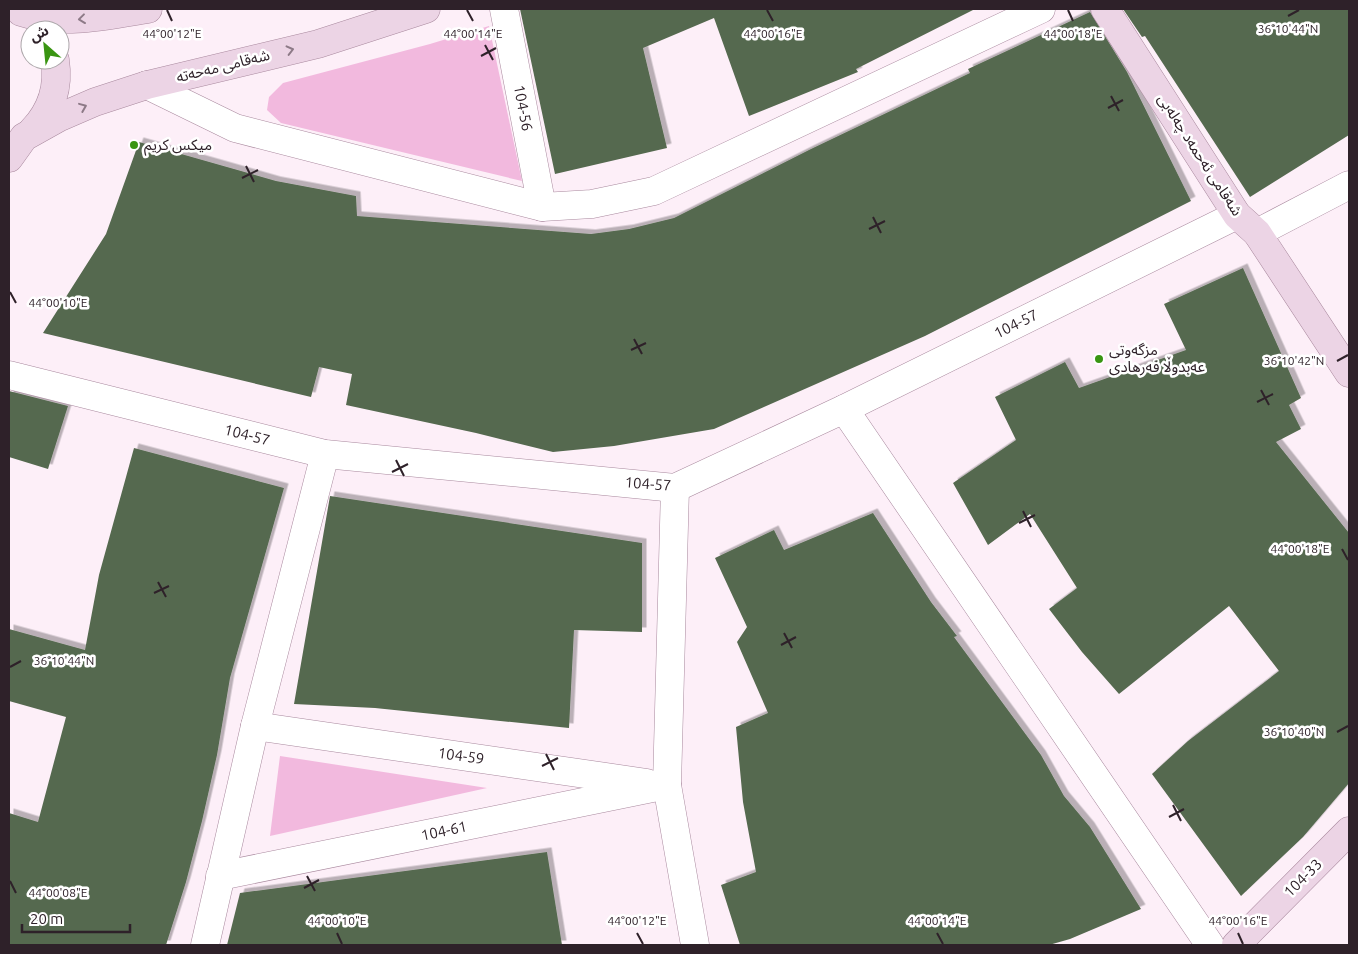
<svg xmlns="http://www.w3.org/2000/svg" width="1358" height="954" viewBox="0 0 1358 954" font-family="Ubuntu,'Noto Sans Arabic',sans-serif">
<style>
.green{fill:#f2b9de}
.building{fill:#55694f;filter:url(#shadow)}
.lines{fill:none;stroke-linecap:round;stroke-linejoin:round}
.street-casing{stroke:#a9899e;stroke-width:29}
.secondary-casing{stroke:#a9899e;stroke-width:29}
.street{stroke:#fff;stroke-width:28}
.secondary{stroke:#ecd4e5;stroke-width:28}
.oneway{stroke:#8d7a87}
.ticks{fill:none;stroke:#2e2129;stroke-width:2}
.poi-dot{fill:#399512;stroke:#fff;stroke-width:2}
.labels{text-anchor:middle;stroke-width:5;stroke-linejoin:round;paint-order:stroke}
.street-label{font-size:15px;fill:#2e2129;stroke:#fff}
.poi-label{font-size:15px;fill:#2e2129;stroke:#fff;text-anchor:start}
.ticks-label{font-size:12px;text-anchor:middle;fill:#2e2129;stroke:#fff;stroke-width:5;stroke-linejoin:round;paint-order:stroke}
</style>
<defs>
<filter id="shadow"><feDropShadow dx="4.5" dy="-4.5" stdDeviation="0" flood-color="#0004"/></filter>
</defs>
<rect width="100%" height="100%" fill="#fdeff8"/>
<g class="green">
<path d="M 489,26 L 522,181 L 281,123 L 267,110 L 269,97 L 283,83 L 430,44 Z"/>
<path d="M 280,756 L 487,788 L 270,836 Z"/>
</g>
<g class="building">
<path d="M 520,9 L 975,9 L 856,69 L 858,72 L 749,116 L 714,18 L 643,48 L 667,148 L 555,174 Z"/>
<path d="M 1123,9 L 1349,9 L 1349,135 L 1250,197 L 1145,36 L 1142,37 Z"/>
<path d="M 1090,12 L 1127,72 L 1191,201 L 925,336 L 714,429 L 614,446 L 553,452 L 476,433 L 346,405 L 352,374 L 319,367 L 311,397 L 43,333 L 106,234 L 139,142 L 276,181 L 356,196 L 357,216 L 591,234 L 629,229 L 674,218 L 811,149 L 970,73 L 968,69 Z"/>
<path d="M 1243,268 L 1301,398 L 1289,405 L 1301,429 L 1276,442 L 1349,533 L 1349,783 L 1303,837 L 1241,896 L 1152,774 L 1188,741 L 1279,671 L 1229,606 L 1119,694 L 1082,652 L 1049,609 L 1077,588 L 1030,514 L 988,545 L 953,483 L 1016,440 L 995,397 L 1065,362 L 1079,388 L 1186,350 L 1164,304 Z"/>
<path d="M 9,391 L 68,406 L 48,469 L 9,457 Z"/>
<path d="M 134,448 L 284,488 L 230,678 L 217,755 L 202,821 L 186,882 L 166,945 L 9,945 L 9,813 L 38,822 L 66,717 L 9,701 L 9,629 L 85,650 L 99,575 Z"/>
<path d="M 330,496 L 642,543 L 642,632 L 574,630 L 569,728 L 375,708 L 294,704 Z"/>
<path d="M 873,513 L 931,602 L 957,636 L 954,637 L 1041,755 L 1064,796 L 1090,827 L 1141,909 L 1070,939 L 1049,945 L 740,945 L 721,885 L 756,872 L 743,802 L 736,727 L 768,713 L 737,642 L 747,627 L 715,558 L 774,530 L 784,550 Z"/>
<path d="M 547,852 L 562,945 L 227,945 L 240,893 Z"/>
</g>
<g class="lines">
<defs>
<g id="street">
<path d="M 504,9 L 542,207"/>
<path d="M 147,85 L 235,128 L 542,207 L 592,204 L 654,191 L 1041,9"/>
<path d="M 1257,233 L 1349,185"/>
<path d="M 9,375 L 325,454 L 675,488 L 844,409 L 1237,215"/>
<path d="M 844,409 L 1210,945"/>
<path d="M 675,488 L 667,785 L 695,945"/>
<path d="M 255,726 L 647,783"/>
<path d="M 220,876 L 667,785"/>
<path d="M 205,945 L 255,726 L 325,454"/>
</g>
<g id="secondary">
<path d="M 1105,9 L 1237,215 L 1257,233 L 1349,373"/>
<path d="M 21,12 C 63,26 105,16 148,9"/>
<path d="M 33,130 C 52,110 59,86 55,60"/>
<path d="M 9,158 L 24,137 L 58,118 L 95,102 L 147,85 L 318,44 L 426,9"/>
<path d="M 1236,945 L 1349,831"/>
</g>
</defs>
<use href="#street" class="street-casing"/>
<use href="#secondary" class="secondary-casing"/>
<use href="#street" class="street"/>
<use href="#secondary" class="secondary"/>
</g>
<defs><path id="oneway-chevron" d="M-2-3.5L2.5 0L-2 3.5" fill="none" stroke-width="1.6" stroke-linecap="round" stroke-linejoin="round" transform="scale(1.25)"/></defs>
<g class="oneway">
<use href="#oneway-chevron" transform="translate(82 19) rotate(173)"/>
<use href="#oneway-chevron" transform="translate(290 50) rotate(-14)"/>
<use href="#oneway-chevron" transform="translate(83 107) rotate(-22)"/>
</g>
<path class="ticks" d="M 167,10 L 172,21M 467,10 L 473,21M 767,10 L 773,21M 1068,10 L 1073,21M 1288,16 L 1299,10M 485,45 L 493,60M 481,56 L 496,48M 1111,96 L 1119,111M 1108,108 L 1123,100M 246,166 L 254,182M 242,178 L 258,170M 873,217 L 881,233M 869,229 L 885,221M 10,292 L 16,303M 634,339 L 642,354M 631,350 L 646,343M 1337,361 L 1348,355M 1261,390 L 1269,405M 1257,402 L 1273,394M 396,460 L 404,476M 392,472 L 408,464M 1023,511 L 1031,527M 1019,523 L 1035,515M 1342,549 L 1348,560M 158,582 L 166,597M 154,593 L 169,586M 784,633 L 792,648M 781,645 L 796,637M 10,667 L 21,661M 1337,732 L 1348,726M 546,754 L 554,770M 542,766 L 558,758M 1173,805 L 1181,821M 1169,817 L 1184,809M 307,876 L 315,891M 10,881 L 16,893M 304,888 L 319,880M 337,933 L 342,944M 637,933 L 643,944M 937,933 L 943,944M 1238,933 L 1243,944"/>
<g class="poi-dot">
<circle cx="134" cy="145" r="5"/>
<circle cx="1099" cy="359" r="5"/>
</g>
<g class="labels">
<g class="street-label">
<text transform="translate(223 66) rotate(-14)" y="5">شەقامی مەحەتە</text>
<text transform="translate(523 108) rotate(79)" y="5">104-56</text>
<text transform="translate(1200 155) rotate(57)" y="5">شەقامی ئەحمەد چەلەبی</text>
<text transform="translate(1016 324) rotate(-26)" y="5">104-57</text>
<text transform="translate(247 435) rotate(14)" y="5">104-57</text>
<text transform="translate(648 484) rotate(4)" y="5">104-57</text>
<text transform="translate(461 756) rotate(8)" y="5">104-59</text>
<text transform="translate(444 831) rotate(-12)" y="5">104-61</text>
<text transform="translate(1303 878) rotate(-45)" y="5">104-33</text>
</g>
<g class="poi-label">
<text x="144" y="150">ميكس كريم</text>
<text x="1109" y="355">مزگەوتی<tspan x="1109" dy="17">عەبدوڵا فەرهادی</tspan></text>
</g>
</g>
<g class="ticks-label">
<text x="1288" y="33">36°10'44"N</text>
<text x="172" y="38">44°00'12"E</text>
<text x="473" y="38">44°00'14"E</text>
<text x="773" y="38">44°00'16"E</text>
<text x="1073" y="38">44°00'18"E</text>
<text x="58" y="307">44°00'10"E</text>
<text x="1294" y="365">36°10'42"N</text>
<text x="1300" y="553">44°00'18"E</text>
<text x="64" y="665">36°10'44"N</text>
<text x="1294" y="736">36°10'40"N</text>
<text x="58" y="897">44°00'08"E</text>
<text x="337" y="925">44°00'10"E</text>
<text x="637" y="925">44°00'12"E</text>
<text x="937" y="925">44°00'14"E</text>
<text x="1238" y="925">44°00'16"E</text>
</g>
<rect width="1358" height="954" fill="none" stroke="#2e2129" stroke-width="20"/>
<g transform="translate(45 45) rotate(333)"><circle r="24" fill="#ffffff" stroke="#aba6a9"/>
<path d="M0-4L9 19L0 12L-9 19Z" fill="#399512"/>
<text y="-8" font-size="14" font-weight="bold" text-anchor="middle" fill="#2e2129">ش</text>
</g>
<path d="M22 924v8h108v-8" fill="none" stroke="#2e2129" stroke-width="2.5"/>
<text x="30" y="924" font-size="15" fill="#2e2129" stroke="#ffffff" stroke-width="4" paint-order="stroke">20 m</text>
</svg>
